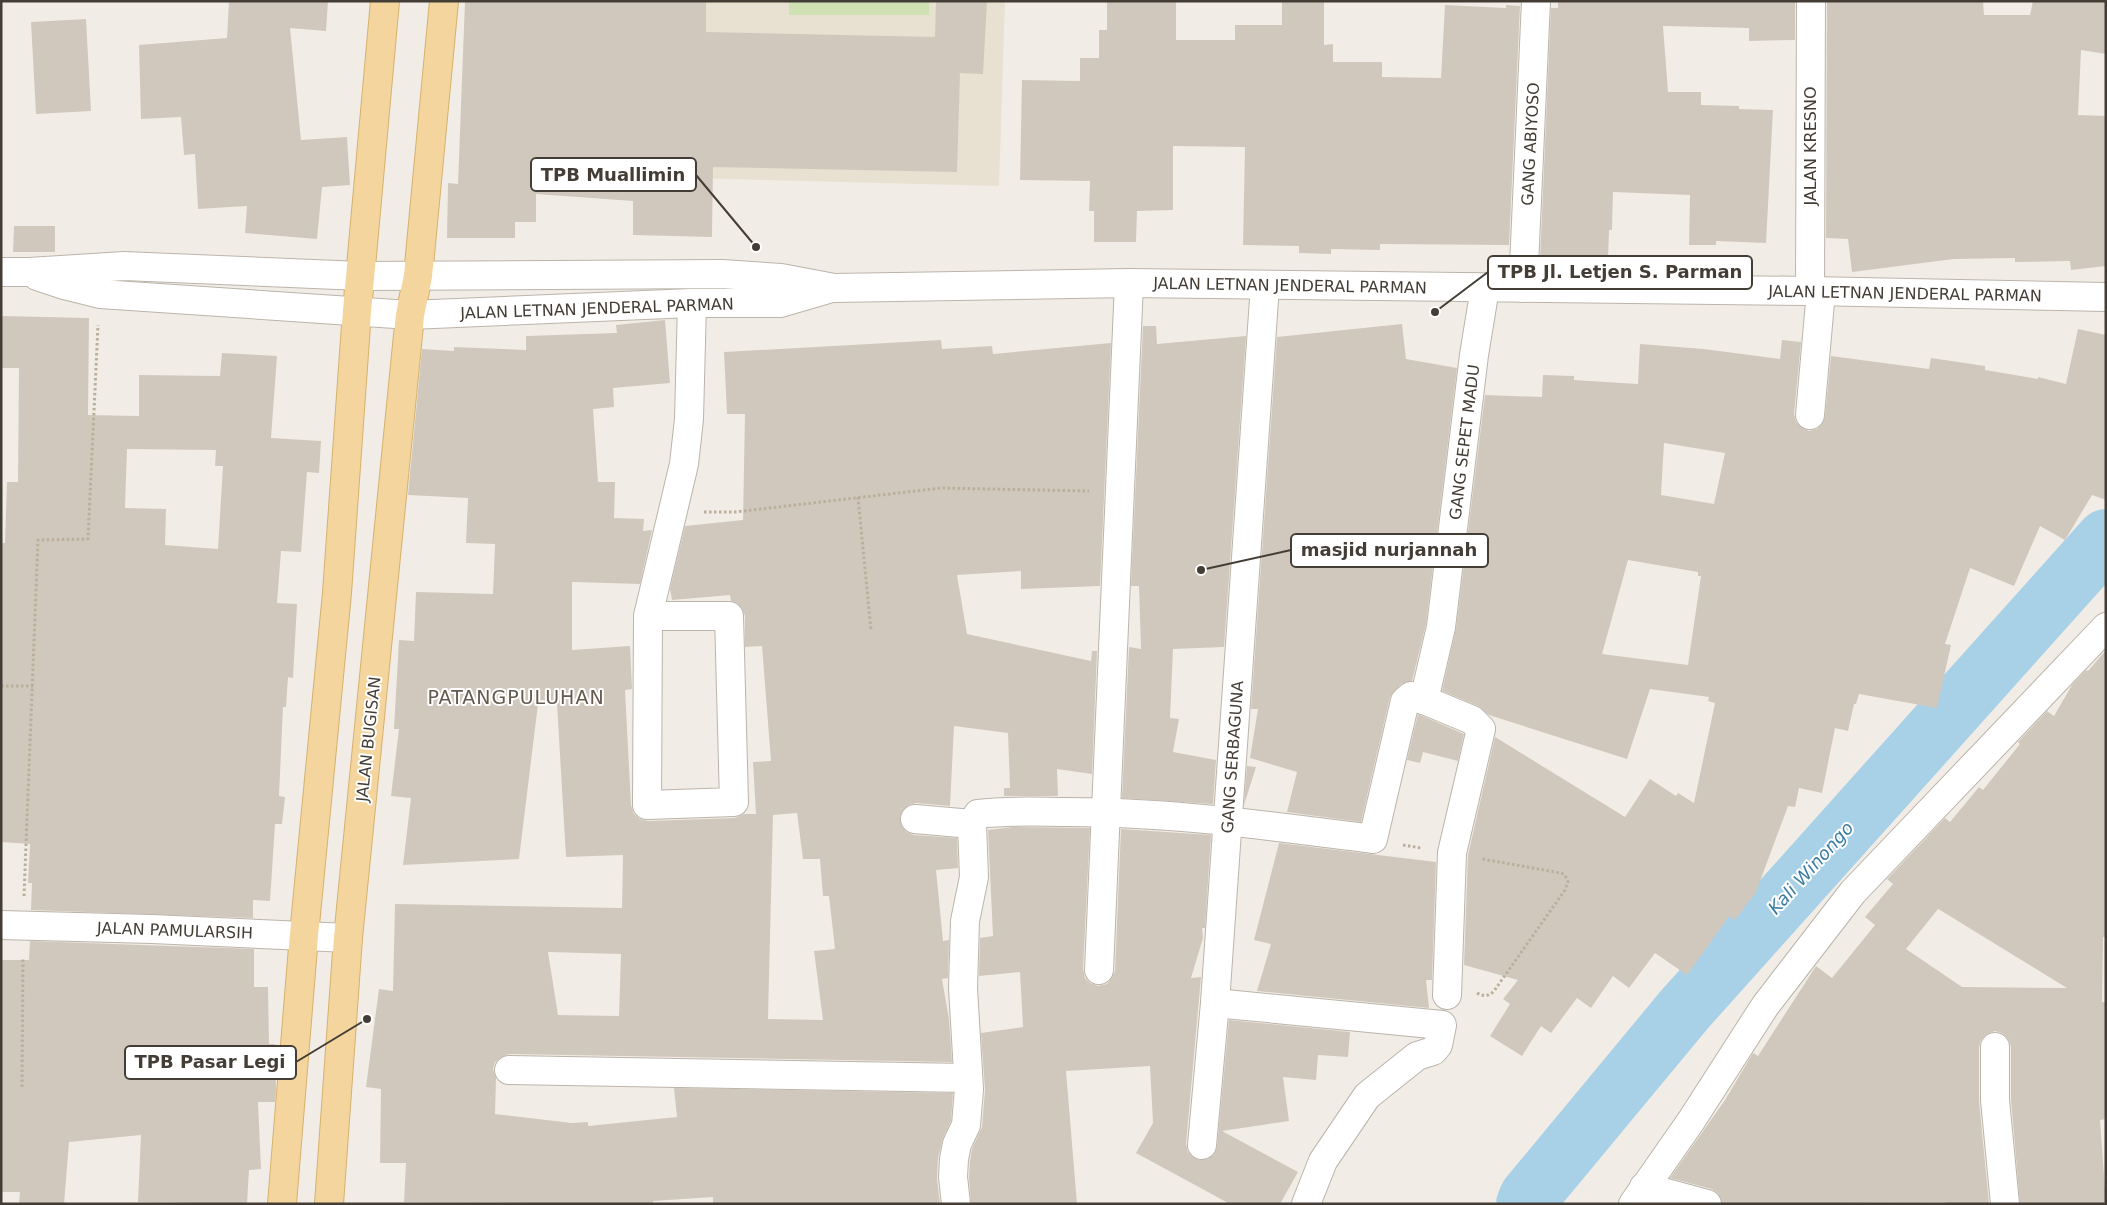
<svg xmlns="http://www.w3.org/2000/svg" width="2107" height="1205" viewBox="0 0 2107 1205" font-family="'DejaVu Sans',sans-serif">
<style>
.education{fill:#e8e1d1}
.garden{fill:#cfe1b3}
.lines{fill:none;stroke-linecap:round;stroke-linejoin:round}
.river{stroke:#a8d1e7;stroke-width:60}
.building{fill:#d1c8bd;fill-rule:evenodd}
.minor-casing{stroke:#bbb4aa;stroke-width:30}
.major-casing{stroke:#d6b16f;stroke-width:30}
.path{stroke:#bbaf9c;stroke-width:3;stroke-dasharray:2.5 2.5;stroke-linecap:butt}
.minor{stroke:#fff;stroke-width:28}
.major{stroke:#f3d59d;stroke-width:28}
.labels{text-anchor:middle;stroke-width:4;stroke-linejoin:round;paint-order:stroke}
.street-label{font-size:16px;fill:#433d36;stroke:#fff}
.water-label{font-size:18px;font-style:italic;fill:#3b7da2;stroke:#fff}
.quarter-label{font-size:19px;letter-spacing:1px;fill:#645a4e;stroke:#fff}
.leader{fill:none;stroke:#433d36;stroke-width:2}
.callout-dot{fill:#433d36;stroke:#fff;stroke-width:2}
.callout{fill:#fff;stroke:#433d36;stroke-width:2}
.callout-label{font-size:18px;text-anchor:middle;font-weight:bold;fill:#433d36}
</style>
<rect width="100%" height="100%" fill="#f1ede6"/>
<path class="education" d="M 661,1 L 1005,1 L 999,186 L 687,178 Z"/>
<rect class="garden" x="789" y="1" width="140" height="14"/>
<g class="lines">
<path class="river" d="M 1526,1204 L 1529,1197 L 1684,1010 L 2106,539"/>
</g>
<g class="building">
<path d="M 229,1 L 328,1 L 326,31 L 290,28 L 301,140 L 347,137 L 350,185 L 322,187 L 317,239 L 245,233 L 247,206 L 198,209 L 195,154 L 184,155 L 181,117 L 141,119 L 139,45 L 227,38 Z"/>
<path d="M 465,1 L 706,1 L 706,32 L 935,37 L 936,1 L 987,1 L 983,74 L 960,73 L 957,172 L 713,167 L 712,237 L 633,235 L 633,201 L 536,194 L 536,222 L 515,222 L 515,238 L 447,238 L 448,183 L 458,184 Z"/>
<path d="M 1107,1 L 1176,1 L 1176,40 L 1235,40 L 1235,25 L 1282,25 L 1282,1 L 1324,1 L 1324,45 L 1333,44 L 1333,62 L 1382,62 L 1382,77 L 1441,78 L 1445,5 L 1506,8 L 1506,5 L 1520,6 L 1509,245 L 1380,244 L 1380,250 L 1331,249 L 1331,254 L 1299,253 L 1299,246 L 1243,245 L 1245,147 L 1173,146 L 1173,210 L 1137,211 L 1136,242 L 1094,242 L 1094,211 L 1089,211 L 1090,181 L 1020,180 L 1022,80 L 1080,81 L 1080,58 L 1099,58 L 1099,30 L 1107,30 Z"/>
<path d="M 1558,1 L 1795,1 L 1795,40 L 1749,41 L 1749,28 L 1663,26 L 1668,92 L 1701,92 L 1701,105 L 1739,106 L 1739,109 L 1773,110 L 1766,243 L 1716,241 L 1716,245 L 1689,245 L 1690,195 L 1613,192 L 1612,230 L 1609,230 L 1608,260 L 1574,259 L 1574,262 L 1540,260 L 1551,8 L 1558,8 Z"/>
<path d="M 1827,1 L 1983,1 L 1984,15 L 2030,15 L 2033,1 L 2106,1 L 2106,54 L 2081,50 L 2078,115 L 2106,116 L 2106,266 L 2071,270 L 2070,261 L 2015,262 L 2015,258 L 1954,259 L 1852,272 L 1848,239 L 1826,238 Z"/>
<path d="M 86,19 L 91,111 L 36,114 L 31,22 Z"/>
<path d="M 14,226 L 55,226 L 55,252 L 13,252 Z"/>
<path d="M 1,316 L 89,318 L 88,415 L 139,416 L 139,375 L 220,376 L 222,353 L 277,356 L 271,438 L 321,441 L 319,473 L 307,472 L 301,552 L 281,551 L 277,603 L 297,604 L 293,678 L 288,677 L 286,707 L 283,707 L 279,796 L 285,797 L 282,824 L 275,824 L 270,901 L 253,900 L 253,918 L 31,910 L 32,883 L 28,883 L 30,844 L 1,842 L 1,543 L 5,543 L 7,482 L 18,482 L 19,368 L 1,368 ZM 127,449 L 216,450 L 215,466 L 223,466 L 218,549 L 165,545 L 166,509 L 125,508 Z"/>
<path d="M 665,320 L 670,383 L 613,388 L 614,407 L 593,409 L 598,482 L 615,482 L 614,518 L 644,519 L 643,531 L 652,530 L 640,584 L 572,582 L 572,650 L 630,646 L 632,689 L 625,690 L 631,805 L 634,814 L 640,819 L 648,821 L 735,818 L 744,814 L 756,814 L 753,762 L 771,761 L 762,646 L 745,647 L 745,616 L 742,608 L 737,603 L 731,601 L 730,595 L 672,600 L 670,589 L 685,526 L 743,520 L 745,414 L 727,414 L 724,352 L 941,340 L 942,349 L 992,346 L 993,354 L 1111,343 L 1100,586 L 1021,589 L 1021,571 L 957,575 L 967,634 L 1091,661 L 1092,651 L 1097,651 L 1092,774 L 1057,769 L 1058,796 L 1004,796 L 1004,788 L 1010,788 L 1008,733 L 954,726 L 950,806 L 916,803 L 909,805 L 903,810 L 900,817 L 901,825 L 906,832 L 914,835 L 957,838 L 958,868 L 936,870 L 943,941 L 949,940 L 948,978 L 942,979 L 949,1019 L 952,1062 L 509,1054 L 501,1057 L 495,1062 L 493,1069 L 496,1078 L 495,1114 L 572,1123 L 588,1122 L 588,1126 L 677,1117 L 674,1088 L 953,1093 L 951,1121 L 943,1138 L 938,1158 L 937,1179 L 940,1204 L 713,1204 L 713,1197 L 653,1201 L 653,1204 L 404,1202 L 406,1163 L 380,1163 L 381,1089 L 366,1087 L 379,989 L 393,991 L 395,904 L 622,908 L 623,855 L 566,857 L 557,704 L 538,704 L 519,859 L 403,865 L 411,798 L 391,796 L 399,729 L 394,729 L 399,640 L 414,641 L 416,592 L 493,594 L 495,544 L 466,543 L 468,498 L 408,495 L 422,349 L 454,351 L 454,347 L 526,350 L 526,336 L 617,333 L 616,325 ZM 797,813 L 803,859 L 820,859 L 823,896 L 829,896 L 835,949 L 814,951 L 823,1020 L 768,1019 L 773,815 ZM 548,952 L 621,954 L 619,1016 L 558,1015 Z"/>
<path d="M 1402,324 L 1406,359 L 1457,368 L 1426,624 L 1412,681 L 1401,684 L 1390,697 L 1361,822 L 1287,812 L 1297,772 L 1250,758 L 1258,709 L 1251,709 L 1277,337 Z"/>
<path d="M 1143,326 L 1156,326 L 1157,344 L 1246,336 L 1224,647 L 1173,649 L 1170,718 L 1179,719 L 1173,752 L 1216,760 L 1213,804 L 1122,798 L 1129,647 L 1141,649 L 1139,586 L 1131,586 Z"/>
<path d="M 2078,329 L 2106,335 L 2106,500 L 2092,495 L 2065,540 L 2040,526 L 2014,586 L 1970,568 L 1945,644 L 1951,645 L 1937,708 L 1859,694 L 1856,704 L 1854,704 L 1848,731 L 1835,728 L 1822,793 L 1799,788 L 1795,807 L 1788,806 L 1756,892 L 1735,920 L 1729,916 L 1687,975 L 1655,953 L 1629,988 L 1613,976 L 1591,1008 L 1577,998 L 1551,1033 L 1541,1026 L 1522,1056 L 1490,1036 L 1510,1004 L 1503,999 L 1518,980 L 1464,965 L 1468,855 L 1495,737 L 1625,817 L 1650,779 L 1676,796 L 1678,793 L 1694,803 L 1715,703 L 1708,701 L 1709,697 L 1650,689 L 1627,759 L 1489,715 L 1478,706 L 1442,691 L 1456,629 L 1485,395 L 1542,397 L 1543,375 L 1574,376 L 1574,380 L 1638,384 L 1640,344 L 1704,349 L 1780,359 L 1782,340 L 1801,342 L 1794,414 L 1796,422 L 1801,427 L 1809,431 L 1817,429 L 1822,424 L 1825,417 L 1831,356 L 1929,369 L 1931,358 L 1985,366 L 1985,370 L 2038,379 L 2038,377 L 2066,384 ZM 1664,443 L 1725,453 L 1714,504 L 1661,495 ZM 1628,560 L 1698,572 L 1698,576 L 1701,576 L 1688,665 L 1602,654 Z"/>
<path d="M 2106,650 L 2106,937 L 2103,937 L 2102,1002 L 2106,1002 L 2106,1119 L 2100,1120 L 2106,1204 L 2020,1204 L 2011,1099 L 2011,1047 L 2008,1039 L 2002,1033 L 1995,1031 L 1987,1034 L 1981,1040 L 1979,1047 L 1979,1101 L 1989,1204 L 1945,1204 L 1945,1202 L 1722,1204 L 1718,1193 L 1712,1189 L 1670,1178 L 1725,1100 L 1753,1053 L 1758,1056 L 1816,966 L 1832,978 L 1875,925 L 1865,917 L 1893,884 L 1887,879 L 1889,877 L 1945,818 L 1950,822 L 1979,787 L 1983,790 L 2020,744 L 2018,742 L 2047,711 L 2054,716 L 2072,685 L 2086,670 L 2088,671 ZM 1938,909 L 1940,910 L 2067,988 L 1962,987 L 1906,949 Z"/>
<path d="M 1418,714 L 1464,734 L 1458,761 L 1423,752 L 1420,763 L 1407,760 Z"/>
<path d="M 1247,766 L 1256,767 L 1244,805 Z"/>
<path d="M 1013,827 L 1090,828 L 1083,969 L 1085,978 L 1090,983 L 1098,986 L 1107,984 L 1112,978 L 1115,971 L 1121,829 L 1211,835 L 1205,928 L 1202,928 L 1203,938 L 1191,978 L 1201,977 L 1186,1144 L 1188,1152 L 1193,1157 L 1200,1160 L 1208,1159 L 1214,1154 L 1217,1147 L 1229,1020 L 1350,1032 L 1348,1057 L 1318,1055 L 1316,1080 L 1283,1077 L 1289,1121 L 1222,1131 L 1298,1172 L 1280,1204 L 1230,1204 L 1136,1153 L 1153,1123 L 1150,1066 L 1066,1071 L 1077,1204 L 971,1204 L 969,1177 L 970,1161 L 972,1149 L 982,1127 L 985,1090 L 981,1033 L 1023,1027 L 1020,972 L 979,976 L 980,938 L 993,936 L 988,830 Z"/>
<path d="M 1279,843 L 1436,862 L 1432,980 L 1426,980 L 1429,1008 L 1257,991 L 1271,944 L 1254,940 Z"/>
<path d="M 30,941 L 254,949 L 254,987 L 268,987 L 269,1044 L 275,1044 L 276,1090 L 275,1102 L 258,1102 L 261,1169 L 249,1170 L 247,1204 L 138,1202 L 141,1135 L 69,1142 L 64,1204 L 19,1204 L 20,1192 L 1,1192 L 1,960 L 29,960 Z"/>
</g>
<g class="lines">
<defs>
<g id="minor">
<path d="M 1,272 L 29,272 L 124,266 L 361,276 L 722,274 L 781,278 L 834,288 L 1129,283 L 1810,291 L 2106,297"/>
<path d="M 37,276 L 64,285 L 100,294 L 410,315 L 692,303 L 780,303 L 828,289"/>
<path d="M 1265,285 L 1215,1003 L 1442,1025 L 1438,1045 L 1433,1051 L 1417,1056 L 1367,1096 L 1323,1161 L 1306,1204"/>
<path d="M 1523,288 L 1536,1"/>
<path d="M 1810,291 L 1811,1"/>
<path d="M 1810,415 L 1821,291"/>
<path d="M 648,616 L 729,616 L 734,802 L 647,805 L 648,616 L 684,464 L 689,419 L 692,303"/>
<path d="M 1424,700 L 1472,720 L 1481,729 L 1452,853 L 1447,995"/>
<path d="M 915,819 L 972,824"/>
<path d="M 1,925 L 152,929 L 348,938"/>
<path d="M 1099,970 L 1129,283"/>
<path d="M 1995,1047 L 1995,1100 L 2005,1204"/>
<path d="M 509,1070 L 968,1078"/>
<path d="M 1202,1145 L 1215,1003"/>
<path d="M 1644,1187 L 1707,1204"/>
<path d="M 956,1204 L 953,1177 L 954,1159 L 957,1144 L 966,1125 L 969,1089 L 963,988 L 965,921 L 974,877 L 972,824 L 978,814 C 1009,810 1039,812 1069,812 C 1171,812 1272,826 1373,839 L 1405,701 L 1411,696 L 1424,700 L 1441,627 L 1474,355 L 1485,288"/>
<path d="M 1633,1204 L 1691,1121 L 1765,1006 L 1853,892 L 2106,627"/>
</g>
<g id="major">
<path d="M 282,1204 L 304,935 L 337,593 L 357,311 L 385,1"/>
<path d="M 329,1204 L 348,938 L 410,315 L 418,276 L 444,1"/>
</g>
</defs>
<use href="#minor" class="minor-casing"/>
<use href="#major" class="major-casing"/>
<g class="path">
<path d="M 858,497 L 871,630"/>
<path d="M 704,512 L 735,512 L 941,488 L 1089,491"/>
<path d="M 1,686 L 33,686"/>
<path d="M 1403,845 L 1421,848"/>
<path d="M 24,896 L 38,540 L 88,539 L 98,325"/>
<path d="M 1477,993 C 1484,997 1489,996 1494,991 L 1565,890 L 1568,882 L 1565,875 L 1561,873 L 1482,859"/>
<path d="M 22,1087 L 23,957"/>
</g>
<use href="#minor" class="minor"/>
<use href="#major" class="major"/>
</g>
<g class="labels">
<g class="street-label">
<text transform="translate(1530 144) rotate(-87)" y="6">GANG ABIYOSO</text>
<text transform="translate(1810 146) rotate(-90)" y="6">JALAN KRESNO</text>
<text transform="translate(1290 285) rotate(1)" y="6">JALAN LETNAN JENDERAL PARMAN</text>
<text transform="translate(1905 293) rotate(1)" y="6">JALAN LETNAN JENDERAL PARMAN</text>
<text transform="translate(597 308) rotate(-2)" y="6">JALAN LETNAN JENDERAL PARMAN</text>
<text transform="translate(1464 442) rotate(-83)" y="6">GANG SEPET MADU</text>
<text transform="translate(368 739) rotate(-84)" y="6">JALAN BUGISAN</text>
<text transform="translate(1232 757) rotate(-86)" y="6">GANG SERBAGUNA</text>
<text transform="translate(175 930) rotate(2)" y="6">JALAN PAMULARSIH</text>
</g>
<g class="water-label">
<text transform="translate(1811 868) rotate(-48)" y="6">Kali Winongo</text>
</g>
<g class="quarter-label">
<text x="516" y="704">PATANGPULUHAN</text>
</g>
</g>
<path class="leader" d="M756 247L696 175M1435 312L1488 272M1201 570L1291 550M367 1019L296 1062"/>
<g class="callout-dot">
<circle cx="756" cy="247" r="5"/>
<circle cx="1435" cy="312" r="5"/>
<circle cx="1201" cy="570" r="5"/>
<circle cx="367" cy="1019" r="5"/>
</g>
<g class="callout">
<rect x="531" y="158" width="165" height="33" rx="5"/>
<rect x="1488" y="256" width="264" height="33" rx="5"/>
<rect x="1291" y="534" width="197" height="33" rx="5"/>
<rect x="125" y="1046" width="171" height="33" rx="5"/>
</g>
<g class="callout-label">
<text x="613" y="181">TPB Muallimin</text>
<text x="1620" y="278">TPB Jl. Letjen S. Parman</text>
<text x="1389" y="556">masjid nurjannah</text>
<text x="210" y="1068">TPB Pasar Legi</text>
</g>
<rect width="2107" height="1205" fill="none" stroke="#433d36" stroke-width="5"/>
</svg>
